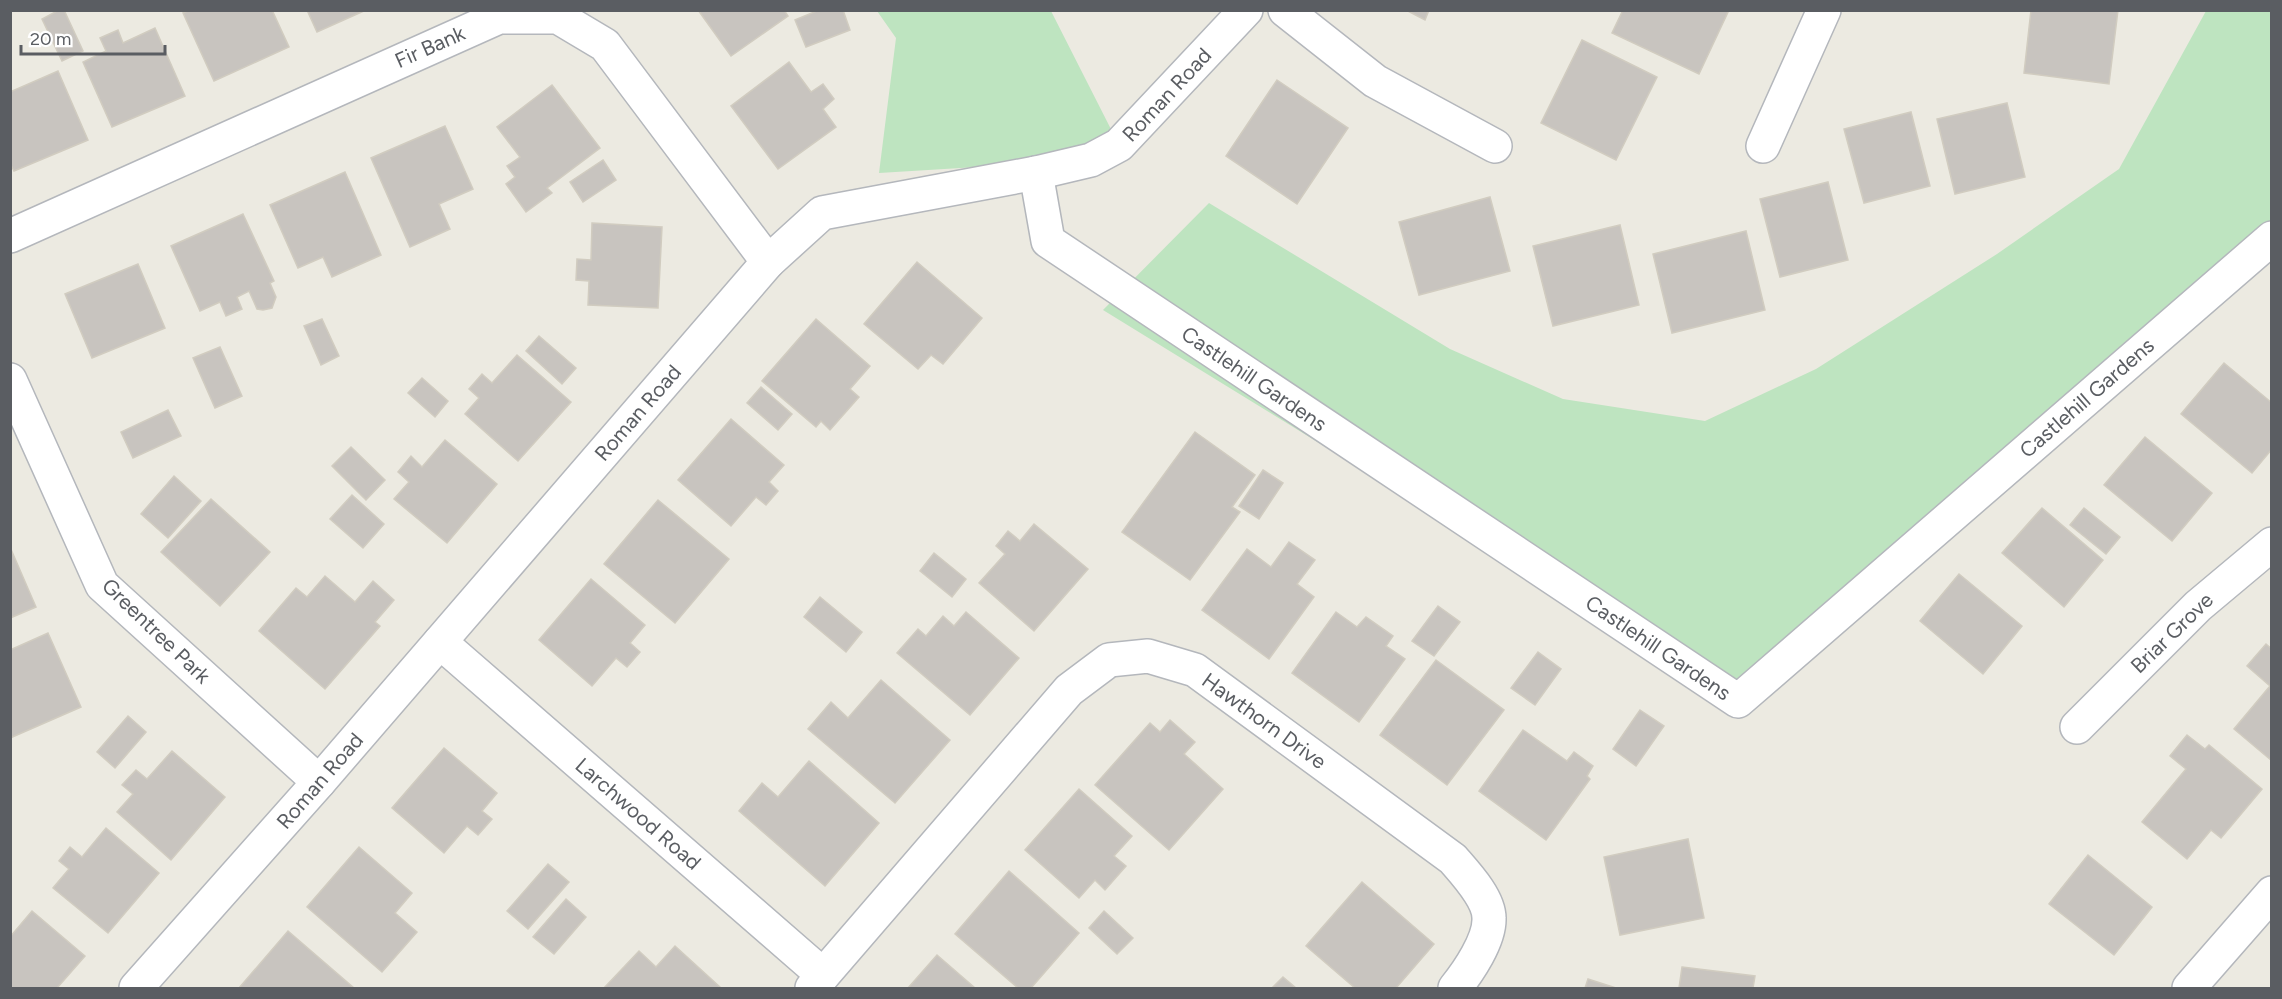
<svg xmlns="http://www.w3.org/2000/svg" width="2282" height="999" viewBox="0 0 2282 999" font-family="Figtree,sans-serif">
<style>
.green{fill:#bee4c0}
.building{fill:#c8c4bf;stroke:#d1ccc0;stroke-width:1.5}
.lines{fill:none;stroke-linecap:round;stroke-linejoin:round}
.street-casing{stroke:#b4b7bc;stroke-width:36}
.street{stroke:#fff;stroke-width:33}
.labels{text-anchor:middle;stroke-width:4.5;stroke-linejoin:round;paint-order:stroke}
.street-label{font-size:21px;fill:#5a5d62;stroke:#fff}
</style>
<rect width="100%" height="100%" fill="#eceae1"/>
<g class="green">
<path d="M 877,11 L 1051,11 L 1119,145 L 1091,160 L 879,173 L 896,38 Z"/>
<path d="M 2206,11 L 2271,11 L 2271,238 L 1738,701 L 1103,310 L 1209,203 L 1450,349 L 1563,399 L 1705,421 L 1816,369 L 1997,254 L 2119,169 Z"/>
</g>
<g class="building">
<path d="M 59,10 L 64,10 L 83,51 L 62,61 L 42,19 Z"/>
<path d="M 190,10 L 272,10 L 289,47 L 214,81 L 183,13 Z"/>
<path d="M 307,10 L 366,10 L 317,32 Z"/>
<path d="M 698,10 L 784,10 L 788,16 L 731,56 Z"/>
<path d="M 819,10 L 843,10 L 850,30 L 806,47 L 795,20 Z"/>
<path d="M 1406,10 L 1429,10 L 1425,20 Z"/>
<path d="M 1623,10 L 1729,10 L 1699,74 L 1612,33 Z"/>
<path d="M 2031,10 L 2118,10 L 2109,84 L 2024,73 Z"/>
<path d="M 155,28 L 185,96 L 112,127 L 83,62 L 106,51 L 100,38 L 118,30 L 123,43 Z"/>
<path d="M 1582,40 L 1657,77 L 1616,160 L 1541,123 Z"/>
<path d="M 789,62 L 811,92 L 823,84 L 834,99 L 823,109 L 836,127 L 778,169 L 731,106 Z"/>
<path d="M 58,71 L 88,140 L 14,171 L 10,163 L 10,92 Z"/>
<path d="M 1277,80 L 1348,128 L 1297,204 L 1226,156 Z"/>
<path d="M 552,85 L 600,148 L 547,188 L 552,193 L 526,212 L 506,184 L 515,177 L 507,166 L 520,157 L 497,127 Z"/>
<path d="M 2007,103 L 2025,177 L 1955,194 L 1937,119 Z"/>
<path d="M 1911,112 L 1930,186 L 1864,203 L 1844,129 Z"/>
<path d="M 445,126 L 473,189 L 439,204 L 450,229 L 410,247 L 371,158 Z"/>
<path d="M 603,160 L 616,180 L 583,202 L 570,182 Z"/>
<path d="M 345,172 L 381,255 L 332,277 L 323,257 L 298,268 L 270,205 Z"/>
<path d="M 1828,182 L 1848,260 L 1780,277 L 1760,199 Z"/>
<path d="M 1490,197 L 1510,271 L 1419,295 L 1399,222 Z"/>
<path d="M 243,214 L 274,281 L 270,283 L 276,297 L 272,308 L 263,310 L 257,309 L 249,291 L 237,297 L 242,309 L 226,316 L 220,302 L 200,311 L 171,246 Z"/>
<path d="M 592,223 L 662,227 L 658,308 L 588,305 L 589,281 L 576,280 L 577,259 L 591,260 Z"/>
<path d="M 1620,225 L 1639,305 L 1553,326 L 1533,246 Z"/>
<path d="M 1746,231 L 1765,310 L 1672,333 L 1653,254 Z"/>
<path d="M 917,262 L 982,318 L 943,364 L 931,355 L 918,369 L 864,324 Z"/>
<path d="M 138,264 L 165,328 L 92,358 L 65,294 Z"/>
<path d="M 322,319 L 339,356 L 321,365 L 304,326 Z"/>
<path d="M 816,319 L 870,366 L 850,389 L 859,397 L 830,430 L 821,421 L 816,427 L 762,381 Z"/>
<path d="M 539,336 L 576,368 L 562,384 L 526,351 Z"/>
<path d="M 220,347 L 242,396 L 215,408 L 193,358 Z"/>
<path d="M 517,355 L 571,402 L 518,461 L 465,414 L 479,398 L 469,389 L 482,374 L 492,383 Z"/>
<path d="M 2224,363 L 2272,403 L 2272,449 L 2252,473 L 2181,414 Z"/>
<path d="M 422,378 L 448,401 L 435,417 L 408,393 Z"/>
<path d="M 761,387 L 792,414 L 778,430 L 747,403 Z"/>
<path d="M 168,410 L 181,436 L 133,458 L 121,432 Z"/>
<path d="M 731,419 L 784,465 L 769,482 L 778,491 L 766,505 L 756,497 L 731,526 L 678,480 Z"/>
<path d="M 1195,432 L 1255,475 L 1232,507 L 1240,512 L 1190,580 L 1122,532 Z"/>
<path d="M 2145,437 L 2212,493 L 2172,541 L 2104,485 Z"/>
<path d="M 445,440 L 497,484 L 447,543 L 394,499 L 409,482 L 398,472 L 411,456 L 422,467 Z"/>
<path d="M 351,447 L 385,480 L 366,500 L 332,466 Z"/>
<path d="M 1263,470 L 1283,483 L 1259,519 L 1239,506 Z"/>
<path d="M 174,476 L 201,501 L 168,538 L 141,514 Z"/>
<path d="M 352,495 L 384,524 L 363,548 L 330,519 Z"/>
<path d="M 211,499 L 270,552 L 220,606 L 161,552 Z"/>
<path d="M 658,500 L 729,559 L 675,623 L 604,564 Z"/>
<path d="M 2042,508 L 2103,560 L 2064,607 L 2002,553 Z"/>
<path d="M 2084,508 L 2120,537 L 2106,554 L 2070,525 Z"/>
<path d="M 1034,524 L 1088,569 L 1034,631 L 979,583 L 1005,554 L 996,546 L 1008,531 L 1020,541 Z"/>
<path d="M 1289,542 L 1315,560 L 1297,584 L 1314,597 L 1269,659 L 1202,610 L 1247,549 L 1271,567 Z"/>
<path d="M 10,547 L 36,607 L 10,618 Z"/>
<path d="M 934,553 L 966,579 L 952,597 L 920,571 Z"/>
<path d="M 1959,574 L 2022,626 L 1983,674 L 1920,621 Z"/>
<path d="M 325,576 L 355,602 L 373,581 L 394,600 L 375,622 L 380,626 L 325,689 L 259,631 L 296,588 L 307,597 Z"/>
<path d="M 591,579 L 645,625 L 630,643 L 640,652 L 627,667 L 616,658 L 592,686 L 539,640 Z"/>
<path d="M 820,597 L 862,632 L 846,652 L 804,617 Z"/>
<path d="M 1438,606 L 1460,622 L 1434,656 L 1412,641 Z"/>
<path d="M 966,612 L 1019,658 L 970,715 L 897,653 L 918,629 L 926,636 L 943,616 L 954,626 Z"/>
<path d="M 1336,612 L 1357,627 L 1366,617 L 1393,636 L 1386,646 L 1405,659 L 1359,722 L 1292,673 Z"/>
<path d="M 48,633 L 81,707 L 10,738 L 10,650 Z"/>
<path d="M 2266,644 L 2272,649 L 2272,761 L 2234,729 L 2270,686 L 2247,666 Z"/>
<path d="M 1538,652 L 1561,669 L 1535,705 L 1511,688 Z"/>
<path d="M 1436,660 L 1504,710 L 1447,785 L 1380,735 Z"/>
<path d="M 881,680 L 950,740 L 895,803 L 808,729 L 831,702 L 848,718 Z"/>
<path d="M 1640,710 L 1664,726 L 1636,766 L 1613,749 Z"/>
<path d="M 128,716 L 146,732 L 115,768 L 97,752 Z"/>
<path d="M 1170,720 L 1195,742 L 1184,754 L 1223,789 L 1169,850 L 1095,785 L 1150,723 L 1160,732 Z"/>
<path d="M 1523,730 L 1567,761 L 1574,752 L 1593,766 L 1587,776 L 1590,779 L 1546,840 L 1479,791 Z"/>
<path d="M 2187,735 L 2205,749 L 2209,745 L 2262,789 L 2221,838 L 2211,830 L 2187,859 L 2142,822 L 2186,769 L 2170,756 Z"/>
<path d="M 444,748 L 497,793 L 482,811 L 492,819 L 478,835 L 467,826 L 444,853 L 392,808 Z"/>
<path d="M 172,751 L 225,797 L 171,860 L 117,812 L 133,794 L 122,785 L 136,770 L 147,779 Z"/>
<path d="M 809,761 L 879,823 L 825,886 L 739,811 L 762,783 L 778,797 Z"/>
<path d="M 1079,789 L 1132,836 L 1114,856 L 1126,866 L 1105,890 L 1095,880 L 1079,898 L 1025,850 Z"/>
<path d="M 106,828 L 159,873 L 108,933 L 53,888 L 69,869 L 59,861 L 70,847 L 82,857 Z"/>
<path d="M 1688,839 L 1704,918 L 1620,935 L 1604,857 Z"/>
<path d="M 359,847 L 412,893 L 395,913 L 417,932 L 382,972 L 307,907 Z"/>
<path d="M 2088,855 L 2152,907 L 2114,955 L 2049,904 Z"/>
<path d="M 548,864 L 569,882 L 528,929 L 507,911 Z"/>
<path d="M 1009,871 L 1079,933 L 1031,988 L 1018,988 L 955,934 Z"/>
<path d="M 1362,882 L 1434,944 L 1396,988 L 1355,988 L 1306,946 Z"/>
<path d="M 566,899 L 586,917 L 554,954 L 533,937 Z"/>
<path d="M 32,911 L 85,956 L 57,988 L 10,988 L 10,937 Z"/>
<path d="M 1104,911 L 1133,938 L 1117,954 L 1089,928 Z"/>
<path d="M 288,931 L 354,988 L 239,988 Z"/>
<path d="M 675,946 L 721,988 L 604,988 L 639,951 L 656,967 Z"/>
<path d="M 937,955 L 975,988 L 908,988 Z"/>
<path d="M 1682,967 L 1755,976 L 1753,988 L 1679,988 Z"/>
<path d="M 1283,977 L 1296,988 L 1272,988 Z"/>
<path d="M 1588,979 L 1616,988 L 1585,988 Z"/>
</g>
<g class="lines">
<defs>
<g id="street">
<path d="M 1285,10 L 1375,81 L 1495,146"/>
<path d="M 1763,146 L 1824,10"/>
<path d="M 1036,173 L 1048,241 L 1738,701 L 2272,238"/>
<path d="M 10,236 L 499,17 L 558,17 L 605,45 L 768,262"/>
<path d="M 10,380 L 102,585 L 319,782"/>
<path d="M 440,642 L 823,975"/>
<path d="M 2077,727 L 2198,606 L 2272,544"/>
<path d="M 136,988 L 319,782 L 768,262 L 822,213 L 1036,173 L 1091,160 L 1119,145 L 1246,10"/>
<path d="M 812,988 L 1069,690 L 1109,660 L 1148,656 L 1195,670 L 1453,859 C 1465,873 1489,898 1489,918 C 1490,940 1468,972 1455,988"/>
<path d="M 2189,988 L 2272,893"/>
</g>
</defs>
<use href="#street" class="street-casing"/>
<use href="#street" class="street"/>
</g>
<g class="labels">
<g class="street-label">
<text transform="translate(430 47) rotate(-24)" y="7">Fir Bank</text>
<text transform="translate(1167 95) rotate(-47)" y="7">Roman Road</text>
<text transform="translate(1254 379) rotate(34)" y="7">Castlehill Gardens</text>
<text transform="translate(2087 398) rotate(-41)" y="7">Castlehill Gardens</text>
<text transform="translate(638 413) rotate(-49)" y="7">Roman Road</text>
<text transform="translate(156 631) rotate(44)" y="7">Greentree Park</text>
<text transform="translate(2172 633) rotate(-44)" y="7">Briar Grove</text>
<text transform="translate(1658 648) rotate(34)" y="7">Castlehill Gardens</text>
<text transform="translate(1264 721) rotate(36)" y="7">Hawthorn Drive</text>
<text transform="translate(320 781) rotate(-49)" y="7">Roman Road</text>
<text transform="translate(638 814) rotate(41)" y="7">Larchwood Road</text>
</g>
</g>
<rect width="2282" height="999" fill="none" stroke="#5a5d62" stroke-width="24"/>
<path d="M21 45v9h144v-9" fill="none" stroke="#5a5d62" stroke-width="3"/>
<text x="30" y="45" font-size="18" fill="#5a5d62" stroke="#ffffff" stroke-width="4.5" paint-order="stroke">20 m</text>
</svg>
